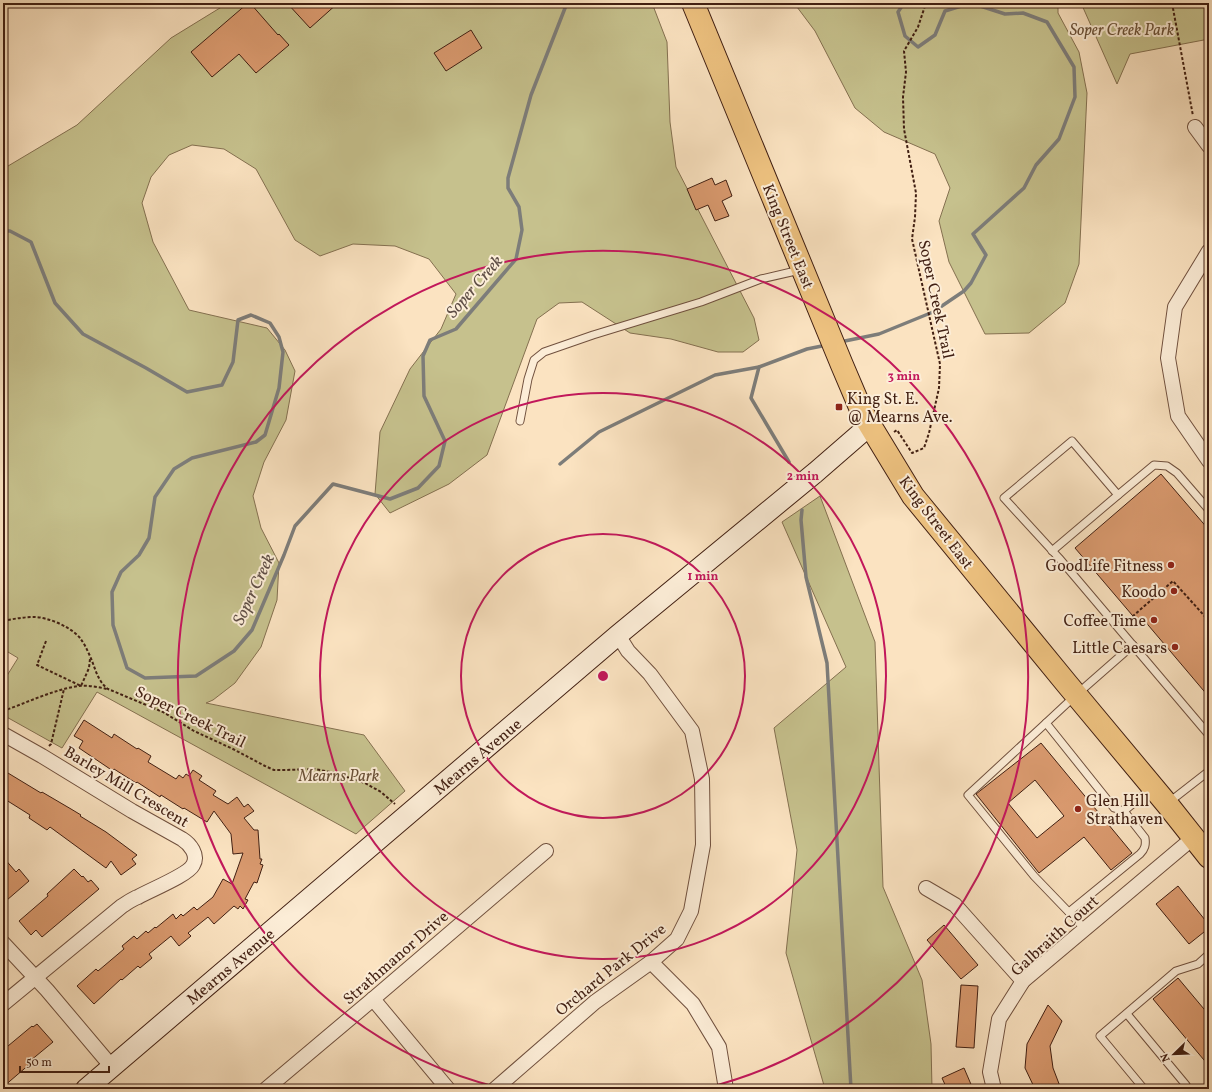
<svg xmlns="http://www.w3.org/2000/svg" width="1212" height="1092" viewBox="0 0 1212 1092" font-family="Vollkorn,serif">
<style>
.green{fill:#c6c18d;stroke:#847050}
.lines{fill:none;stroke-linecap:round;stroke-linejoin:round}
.stream{stroke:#7d7d7a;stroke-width:3.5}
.building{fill:#da9a6f;stroke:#411f12;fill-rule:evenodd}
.lane-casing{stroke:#70503e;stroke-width:9}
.street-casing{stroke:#70503e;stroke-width:16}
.secondary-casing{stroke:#411f12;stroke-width:22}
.primary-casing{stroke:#411f12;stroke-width:24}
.path{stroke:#411f12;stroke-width:2;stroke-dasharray:3 2;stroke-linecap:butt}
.lane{stroke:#fcedd7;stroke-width:7}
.street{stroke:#fcedd7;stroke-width:14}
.secondary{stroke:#fcedd7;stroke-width:20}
.primary{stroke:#eec280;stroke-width:22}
.ring{fill:none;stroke:#c2185b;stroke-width:2}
.poi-dot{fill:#8f2418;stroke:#fcedd7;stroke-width:1.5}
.labels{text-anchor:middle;stroke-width:4;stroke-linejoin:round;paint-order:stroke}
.park-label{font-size:16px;font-style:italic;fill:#695037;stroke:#fcedd7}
.street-label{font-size:16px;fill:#411f12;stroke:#fcedd7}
.poi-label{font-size:16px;fill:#411f12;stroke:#fcedd7;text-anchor:end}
.water-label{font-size:17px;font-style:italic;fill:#5f4e46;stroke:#fcedd7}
.centre{fill:#c2185b;stroke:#fcedd7;stroke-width:2}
.ring-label{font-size:12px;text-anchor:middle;font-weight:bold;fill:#c2185b;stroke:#fcedd7;stroke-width:4;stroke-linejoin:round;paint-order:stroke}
</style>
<rect width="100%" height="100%" fill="#fbe3c1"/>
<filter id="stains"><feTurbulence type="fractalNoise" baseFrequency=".005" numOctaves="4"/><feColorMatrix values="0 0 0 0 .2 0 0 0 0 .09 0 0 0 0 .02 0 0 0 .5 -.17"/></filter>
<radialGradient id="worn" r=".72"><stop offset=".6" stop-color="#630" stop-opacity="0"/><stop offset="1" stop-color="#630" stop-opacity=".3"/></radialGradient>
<g class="green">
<path d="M 228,3 L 528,3 L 532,4 L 536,3 L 652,3 L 667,42 L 670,122 L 676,167 L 754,318 L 759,340 L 743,352 L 718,352 L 671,339 L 630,333 L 582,302 L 559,303 L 537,319 L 487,455 L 449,484 L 390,513 L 375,494 L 380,432 L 410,369 L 441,329 L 456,294 L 429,259 L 395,246 L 353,244 L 320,256 L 295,240 L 256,169 L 224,149 L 192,145 L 169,155 L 151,177 L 142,203 L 153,242 L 189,310 L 267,328 L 285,350 L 295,371 L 286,420 L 264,462 L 253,496 L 261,528 L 279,563 L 277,600 L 261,647 L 235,683 L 213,700 L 206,703 L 364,735 L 405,791 L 356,834 L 97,692 L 62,748 L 3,715 L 3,682 L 18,658 L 3,649 L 3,169 L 77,125 L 171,38 Z"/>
<path d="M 794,3 L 1058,3 L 1058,13 L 1079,52 L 1087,93 L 1079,264 L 1065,303 L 1029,333 L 985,334 L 949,262 L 939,221 L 950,188 L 935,154 L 884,132 L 855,108 L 815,31 Z"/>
<path d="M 1081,3 L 1209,3 L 1209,39 L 1130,54 L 1117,84 Z"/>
<path d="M 820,496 L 875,642 L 883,887 L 922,980 L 931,1044 L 932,1089 L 825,1089 L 786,953 L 797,850 L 774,728 L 846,667 L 782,522 Z"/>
</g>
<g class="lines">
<g class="stream">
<path d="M 3,231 L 10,231 L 31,242 L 55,303 L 83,334 L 146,368 L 187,392 L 222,385 L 233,362 L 238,320 L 251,315 L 270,323 L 279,337 L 283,352 L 279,388 L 265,435 L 256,442 L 192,458 L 174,469 L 155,497 L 149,538 L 139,555 L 121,572 L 112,592 L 113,625 L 127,668 L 145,678 L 196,676 L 234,651 L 252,630 L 284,555 L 295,526 L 333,484 L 390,499 L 418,488 L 439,466 L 445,441 L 424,396 L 423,356 L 430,340 L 456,329 L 516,259 L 522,230 L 519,207 L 508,188 L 508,178 L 531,95 L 567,3"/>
<path d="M 840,342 L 879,334 L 933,312 L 964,291 L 971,283 L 986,255 L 973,234 L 1024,188 L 1036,165 L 1059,139 L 1075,97 L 1074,67 L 1047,22 L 1023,13 L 1005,14 L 971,3 L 945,11 L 935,35 L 918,47 L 905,36 L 898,12 L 904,3"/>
<path d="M 759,367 L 751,398 L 789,462"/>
<path d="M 560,464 L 599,432 L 715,375 L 759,367 L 807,349 L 827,345"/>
<path d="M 802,510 L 801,520 L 806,577 L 827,663 L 851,1089"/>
</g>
</g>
<g class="building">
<path d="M 248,3 L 250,3 L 278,35 L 279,34 L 289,45 L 256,73 L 239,54 L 212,77 L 191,52 Z"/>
<path d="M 287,3 L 338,3 L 310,28 Z"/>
<path d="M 471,30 L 482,48 L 446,71 L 434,53 Z"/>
<path d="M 712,178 L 715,185 L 726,180 L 732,196 L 722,201 L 729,216 L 715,221 L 708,205 L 696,210 L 687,189 Z"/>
<path d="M 1161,474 L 1209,530 L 1209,697 L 1143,619 L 1138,622 L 1075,548 Z"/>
<path d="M 84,720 L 112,738 L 114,734 L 137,749 L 138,748 L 151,756 L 148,762 L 176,779 L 179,775 L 183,778 L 186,774 L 189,776 L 193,770 L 202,776 L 199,780 L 216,791 L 213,795 L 228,804 L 237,797 L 244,807 L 248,804 L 254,811 L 244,818 L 254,830 L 258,830 L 260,859 L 262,859 L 260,864 L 263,865 L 257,883 L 254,882 L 245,899 L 248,900 L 243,909 L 240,906 L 238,909 L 234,906 L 214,924 L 208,917 L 188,933 L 191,936 L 179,946 L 171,936 L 149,954 L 152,958 L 140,968 L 138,966 L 122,980 L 121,979 L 94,1004 L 77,986 L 96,969 L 98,971 L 124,949 L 122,946 L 134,936 L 137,939 L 146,931 L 148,933 L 155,927 L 156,928 L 173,914 L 176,919 L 181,914 L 183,916 L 194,907 L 197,910 L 213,897 L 223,879 L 232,884 L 243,853 L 233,854 L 231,834 L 214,811 L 207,822 L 184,808 L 183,809 L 161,795 L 160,797 L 137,782 L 136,783 L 114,769 L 113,771 L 79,748 L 83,741 L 74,736 Z"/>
<path d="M 1041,743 L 1132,853 L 1111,870 L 1084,837 L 1039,873 L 976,794 ZM 1035,780 L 1064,816 L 1037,838 L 1008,803 Z"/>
<path d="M 3,770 L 41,793 L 42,792 L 71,809 L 81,815 L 80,816 L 106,832 L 137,855 L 132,859 L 136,864 L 121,875 L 111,861 L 106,868 L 50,827 L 47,830 L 29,818 L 30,815 L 3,798 Z"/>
<path d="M 3,857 L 16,872 L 19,869 L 29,881 L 7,900 L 3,895 Z"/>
<path d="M 74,869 L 82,877 L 83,876 L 88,882 L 91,880 L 99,889 L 42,937 L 36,930 L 31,935 L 19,921 L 48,896 L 47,894 Z"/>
<path d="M 1178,886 L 1209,925 L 1209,928 L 1189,944 L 1156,904 Z"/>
<path d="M 944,925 L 978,965 L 961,979 L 927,940 Z"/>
<path d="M 1178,978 L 1209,1015 L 1209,1066 L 1153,999 Z"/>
<path d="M 961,985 L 978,986 L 974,1048 L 956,1047 Z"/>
<path d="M 1048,1005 L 1062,1021 L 1050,1046 L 1053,1068 L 1061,1089 L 1035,1089 L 1025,1068 L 1027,1044 Z"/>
<path d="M 37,1024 L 53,1042 L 30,1061 L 31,1063 L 3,1087 L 3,1040 L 8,1046 L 32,1026 L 33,1027 Z"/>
<path d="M 964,1068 L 973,1089 L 947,1089 L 942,1078 Z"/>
</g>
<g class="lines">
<defs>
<g id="lane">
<path d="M 520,421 L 528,379 L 534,360 L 544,352 L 593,335 L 701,302 L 761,279 L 800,270"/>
<path d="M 1209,510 L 1177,473 L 1167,466 L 1154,465 L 1118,495 L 1072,441 L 1004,498 L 1059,558 L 1209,735"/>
<path d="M 1052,551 L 1118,495"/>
<path d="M 1046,723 L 968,795 L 1034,876 L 1085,929"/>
<path d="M 1168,803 L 1209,771"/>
<path d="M 1124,811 L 1151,789"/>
<path d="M 1069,912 L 1140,854 C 1145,849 1146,845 1145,838 L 1124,811 L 1114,808 L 1046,723 L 1076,695 L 1133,645"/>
<path d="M 1127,1014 L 1186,1085 L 1182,1089"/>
<path d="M 1144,1089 L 1100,1036 L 1176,971 L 1198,964 L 1209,954"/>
</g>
<g id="street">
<path d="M 1195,127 L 1209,146"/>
<path d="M 1209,251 L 1175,307 L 1168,358 L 1178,416 L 1209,461"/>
<path d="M 3,734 L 42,756 L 132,811 L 182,839 C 190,844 199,855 193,865 C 188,875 150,890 138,897 C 132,899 127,903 122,906 L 3,1004"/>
<path d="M 926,888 L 955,905 L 1023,981"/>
<path d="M 3,943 L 47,990 L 112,1067"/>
<path d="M 651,962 L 693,1004 L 719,1047 L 726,1089"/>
<path d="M 373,999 L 448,1089"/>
<path d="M 266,1089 L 373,999 L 546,851"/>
<path d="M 495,1089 L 595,1002 L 651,962 L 677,939 L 691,911 L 703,845 L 702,779 L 692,731 L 650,674 L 628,651 L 618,635"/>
<path d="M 994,1089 L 990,1072 L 999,1019 L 1023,981 L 1193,838"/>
</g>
<path id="secondary" d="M 86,1089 L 618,635 L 816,472 L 869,426"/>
<path id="primary" d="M 693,3 L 842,365 L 862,412 L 913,496 L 1067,684 L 1167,804 L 1209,857"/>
</defs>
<use href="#lane" class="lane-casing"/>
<use href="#street" class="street-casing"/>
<use href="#secondary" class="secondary-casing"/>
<use href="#primary" class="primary-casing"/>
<g class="path">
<path d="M 1172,3 L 1193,116"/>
<path d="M 894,432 L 897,430 L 912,453 L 924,448 L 929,433 L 939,388 L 940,364 L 912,239 L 915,217 L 916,193 L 904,129 L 903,97 L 906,72 L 904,51 L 918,27 L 926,3"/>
<path d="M 3,621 C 13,619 23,617 34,617 C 48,617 71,627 80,638 C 83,642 86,647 88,652 C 95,665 96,680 108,689 L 163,712 L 194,731 L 233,749 L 265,766 L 274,770 L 284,770 L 315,769 L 335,773 L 365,783 L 381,792 L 395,804"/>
<path d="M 1126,624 L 1133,616 L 1173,581 L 1209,621"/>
<path d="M 46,641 L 37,665 L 81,686 L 89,668 L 90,659"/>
<path d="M 3,711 C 26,703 55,689 79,686 C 88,685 98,687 107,689"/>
<path d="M 49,746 L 51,744 L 64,689"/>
<path d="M 125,1085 L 129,1089"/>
</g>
<use href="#lane" class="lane"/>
<use href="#street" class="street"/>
<use href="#secondary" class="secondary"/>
<use href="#primary" class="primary"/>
</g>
<g class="ring">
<circle cx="603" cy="676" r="142"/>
<circle cx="603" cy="676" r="283"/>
<path d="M500 1088A425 425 0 1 1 706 1088"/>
</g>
<g class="poi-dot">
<rect x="835" y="403" width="8" height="8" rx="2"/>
<circle cx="1171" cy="565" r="4"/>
<circle cx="1174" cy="591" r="4"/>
<circle cx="1154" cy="620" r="4"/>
<circle cx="1175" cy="647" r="4"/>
<circle cx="1078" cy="809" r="4"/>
</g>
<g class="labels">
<g class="park-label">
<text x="1122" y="35">Soper Creek Park</text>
<text x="339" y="781">Mearns Park</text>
</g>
<g class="street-label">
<text transform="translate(789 236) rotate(68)" y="6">King Street East</text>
<text transform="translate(937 299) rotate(78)" y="6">Soper Creek Trail</text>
<text transform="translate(937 522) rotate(53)" y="6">King Street East</text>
<text transform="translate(191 716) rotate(26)" y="6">Soper Creek Trail</text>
<text transform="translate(477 756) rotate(-40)" y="6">Mearns Avenue</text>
<text transform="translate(127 786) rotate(31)" y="6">Barley Mill Crescent</text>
<text transform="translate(1054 935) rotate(-42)" y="6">Galbraith Court</text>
<text transform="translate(395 957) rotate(-41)" y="6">Strathmanor Drive</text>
<text transform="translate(230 966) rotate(-40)" y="6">Mearns Avenue</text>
<text transform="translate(610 969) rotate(-39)" y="6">Orchard Park Drive</text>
</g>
<g class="poi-label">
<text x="847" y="404" text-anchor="start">King St. E.<tspan x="847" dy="18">@ Mearns Ave.</tspan></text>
<text x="1163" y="571">GoodLife Fitness</text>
<text x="1166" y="597">Koodo</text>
<text x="1146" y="626">Coffee Time</text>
<text x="1167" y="653">Little Caesars</text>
<text x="1086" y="806" text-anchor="start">Glen Hill<tspan x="1086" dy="18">Strathaven</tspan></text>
</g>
<g class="water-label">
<text transform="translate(474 286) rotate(-49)" y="6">Soper Creek</text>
<text transform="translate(253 589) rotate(-65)" y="6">Soper Creek</text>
</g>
</g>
<circle cx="603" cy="676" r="6" class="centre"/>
<g class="ring-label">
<text x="904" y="380">3 min</text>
<text x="803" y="480">2 min</text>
<text x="703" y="580">1 min</text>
</g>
<rect width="1212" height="1092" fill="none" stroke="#fbe3c1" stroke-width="16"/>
<rect x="4" y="4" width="1204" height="1084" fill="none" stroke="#411f12" stroke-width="2"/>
<rect x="8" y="8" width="1196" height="1076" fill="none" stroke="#411f12"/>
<g transform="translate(1174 1054) rotate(247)" stroke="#fcedd7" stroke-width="3" paint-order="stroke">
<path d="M0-3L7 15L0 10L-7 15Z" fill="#411f12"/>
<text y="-6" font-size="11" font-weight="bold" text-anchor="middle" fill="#411f12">N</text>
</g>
<path d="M20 1066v6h89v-6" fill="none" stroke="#411f12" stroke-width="2"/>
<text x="26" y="1066" font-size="12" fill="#411f12" stroke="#fcedd7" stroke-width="3" paint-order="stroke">50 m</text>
<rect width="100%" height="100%" filter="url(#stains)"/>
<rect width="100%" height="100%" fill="url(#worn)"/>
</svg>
